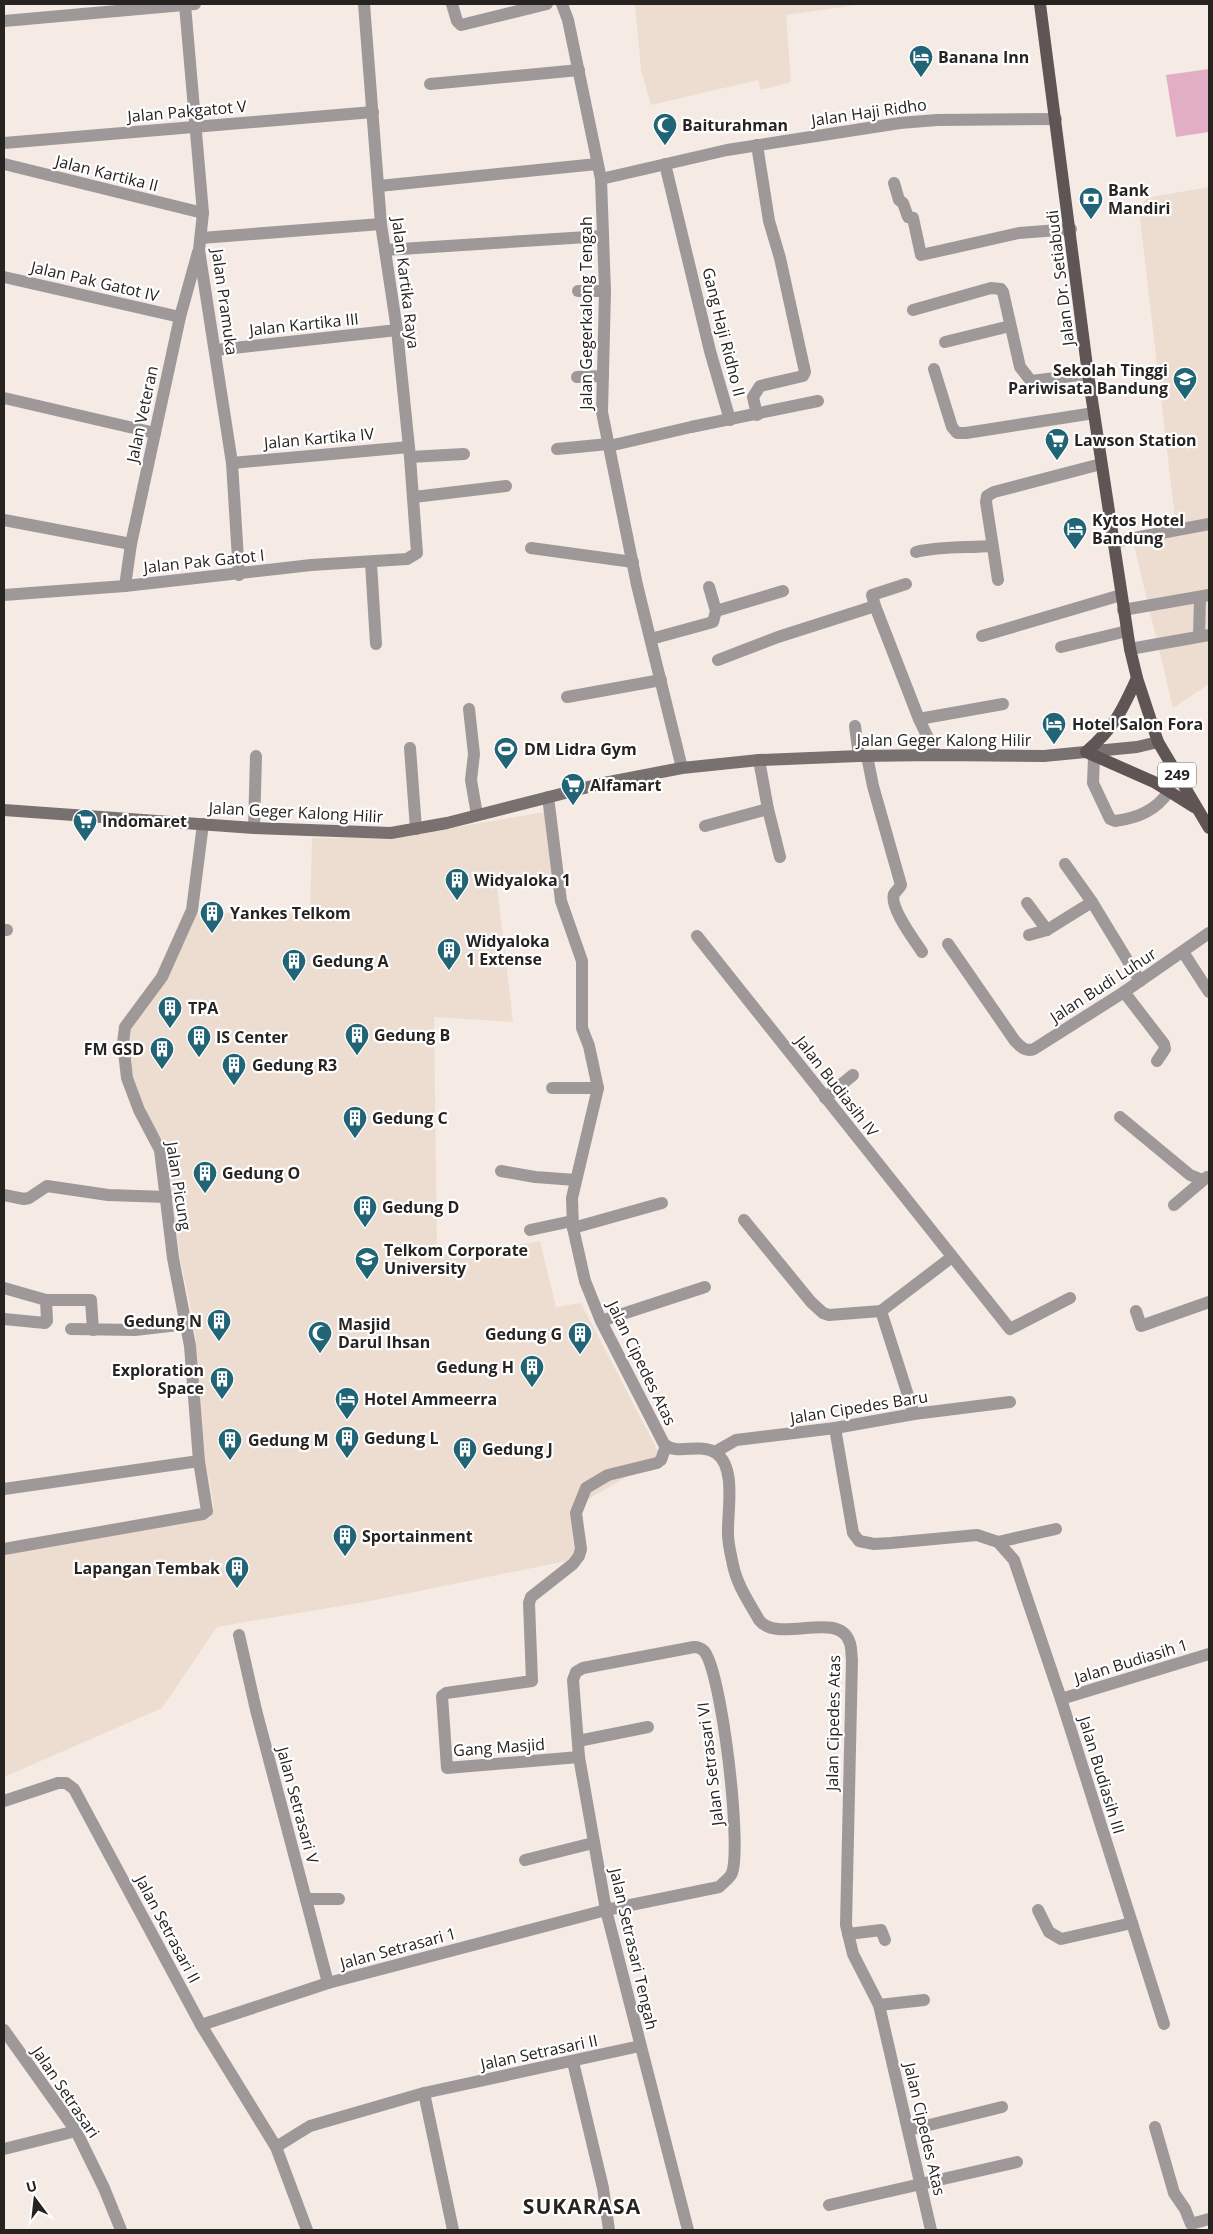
<svg xmlns="http://www.w3.org/2000/svg" width="1213" height="2234" viewBox="0 0 1213 2234" font-family="'Open Sans',sans-serif">
<style>
.built{fill:#edddd1}
.green{fill:#e2aec3}
.lines{fill:none;stroke-linecap:round;stroke-linejoin:round}
.minor{stroke:#9e9998;stroke-width:12}
.tertiary{stroke:#9e9998;stroke-width:12}
.secondary{stroke:#787170;stroke-width:12}
.primary{stroke:#5e5554;stroke-width:12}
.labels{text-anchor:middle;stroke-width:4.5;stroke-linejoin:round;paint-order:stroke}
.shield{fill:#fff;stroke:#686564;stroke-width:1}
.shield-label{font-size:15px;font-weight:bold;fill:#272321}
.poi-label{font-size:16px;font-weight:bold;fill:#272321;stroke:#fff;text-anchor:start}
.street-label{font-size:16px;fill:#272321;stroke:#fff}
.district-label{font-size:21px;font-weight:bold;letter-spacing:1px;fill:#272321;stroke:#fff}
</style>
<rect width="100%" height="100%" fill="#f5ebe4"/>
<g class="built">
<path d="M 635,4 L 863,4 L 786,15 L 791,82 L 761,90 L 758,80 L 651,105 L 641,70 Z"/>
<path d="M 1209,187 L 1209,684 L 1173,708 L 1132,537 L 1176,527 L 1139,210 L 1146,198 Z"/>
<path d="M 545,812 L 552,874 L 496,878 L 513,1022 L 434,1017 L 437,1256 L 540,1241 L 556,1307 L 581,1303 L 661,1457 L 578,1505 L 582,1558 L 370,1601 L 217,1627 L 162,1708 L 4,1777 L 4,1554 L 209,1518 L 214,1507 L 205,1459 L 194,1323 L 180,1258 L 164,1142 L 148,1117 L 133,1077 L 129,1056 L 128,1031 L 196,913 L 310,913 L 312,838 L 391,838 Z"/>
</g>
<path class="green" d="M 1209,69 L 1209,132 L 1176,137 L 1166,75 Z"/>
<g class="lines">
<g class="minor">
<path d="M 452,4 L 457,21 L 461,25 L 547,4"/>
<path d="M 562,4 L 568,20 L 601,179 L 605,291 L 602,412 L 637,585 L 682,768"/>
<path d="M 185,5 L 203,213 L 199,250 L 232,463 L 239,575"/>
<path d="M 4,21 L 195,4"/>
<path d="M 430,84 L 579,70"/>
<path d="M 4,143 L 373,112"/>
<path d="M 4,164 L 203,213"/>
<path d="M 665,164 L 710,351 L 730,420"/>
<path d="M 601,179 L 727,150 L 900,123 L 937,120 L 1056,119"/>
<path d="M 894,183 L 899,200 L 903,203 L 908,217 L 913,218 L 921,255 L 1019,233 L 1071,229"/>
<path d="M 379,186 L 597,164"/>
<path d="M 201,238 L 381,224"/>
<path d="M 385,250 L 603,236"/>
<path d="M 4,277 L 180,317"/>
<path d="M 578,291 L 605,291"/>
<path d="M 913,310 L 991,288 L 1001,289 L 1003,292 L 1020,367 L 1031,381 L 1088,374"/>
<path d="M 945,342 L 1010,326"/>
<path d="M 216,350 L 397,330"/>
<path d="M 934,369 L 952,427 L 957,433 L 966,433 L 1094,413"/>
<path d="M 577,377 L 603,376"/>
<path d="M 4,398 L 155,433"/>
<path d="M 757,415 L 753,397 L 760,386 L 803,376 L 805,372 L 780,258 L 769,221 L 757,145"/>
<path d="M 609,446 L 691,427 L 818,401"/>
<path d="M 557,449 L 608,444"/>
<path d="M 410,457 L 464,454"/>
<path d="M 232,463 L 409,447"/>
<path d="M 414,497 L 506,486"/>
<path d="M 4,520 L 131,544"/>
<path d="M 1113,542 L 1209,524"/>
<path d="M 531,548 L 633,562"/>
<path d="M 916,552 C 941,546 966,548 992,546"/>
<path d="M 371,563 L 376,644"/>
<path d="M 998,580 L 986,502 L 987,496 L 994,492 L 1101,464"/>
<path d="M 125,586 L 131,544 L 180,317 L 198,252"/>
<path d="M 4,595 L 125,586 L 311,565 L 407,559 L 417,553 L 410,457 L 397,330 L 381,224 L 364,4"/>
<path d="M 875,606 L 872,595 L 906,584"/>
<path d="M 1123,610 L 1209,595"/>
<path d="M 716,611 L 783,591"/>
<path d="M 982,636 L 1121,595"/>
<path d="M 1199,636 L 1200,598"/>
<path d="M 651,639 L 713,622 L 716,611 L 709,587"/>
<path d="M 1061,647 L 1127,631"/>
<path d="M 1130,649 L 1209,635"/>
<path d="M 718,660 L 778,637 L 875,606 L 919,719 L 936,755"/>
<path d="M 567,697 L 661,680"/>
<path d="M 469,709 L 474,754 L 471,780 L 477,815"/>
<path d="M 919,719 L 1003,704"/>
<path d="M 855,726 L 859,756"/>
<path d="M 410,748 L 416,829"/>
<path d="M 867,756 L 873,786 L 901,885 C 899,889 896,891 894,894 C 889,907 915,941 922,952"/>
<path d="M 1094,757 L 1093,783 L 1110,819 L 1115,821 C 1137,818 1156,811 1169,791"/>
<path d="M 759,760 L 768,809 L 780,857"/>
<path d="M 705,826 L 768,809"/>
<path d="M 254,828 L 256,756"/>
<path d="M 1065,864 L 1092,902 L 1140,981"/>
<path d="M 1027,903 L 1047,930"/>
<path d="M 4,930 L 7,930"/>
<path d="M 1029,935 L 1047,930 L 1092,902"/>
<path d="M 697,936 L 1010,1329 L 1070,1298"/>
<path d="M 948,944 L 1015,1041 C 1021,1047 1025,1052 1034,1049 L 1124,992 L 1209,933"/>
<path d="M 1183,952 L 1209,992"/>
<path d="M 1124,992 L 1164,1044 L 1165,1049 L 1157,1061"/>
<path d="M 552,1088 L 598,1088"/>
<path d="M 825,1098 L 853,1075"/>
<path d="M 1120,1117 L 1190,1175 L 1203,1180"/>
<path d="M 501,1171 L 535,1177 L 576,1180"/>
<path d="M 4,1195 L 24,1199 L 29,1198 L 47,1186 L 108,1195 L 166,1197"/>
<path d="M 1174,1205 L 1207,1177"/>
<path d="M 744,1220 L 811,1302 L 823,1313 L 829,1315 L 881,1311"/>
<path d="M 573,1228 L 662,1203"/>
<path d="M 530,1230 L 572,1221"/>
<path d="M 4,1288 L 46,1300 L 91,1300 L 93,1330"/>
<path d="M 1136,1311 L 1141,1326 L 1209,1302"/>
<path d="M 4,1319 L 45,1323 L 47,1321 L 46,1300"/>
<path d="M 601,1321 L 705,1287"/>
<path d="M 71,1329 L 135,1330 L 187,1324"/>
<path d="M 914,1414 L 881,1311 L 952,1257"/>
<path d="M 835,1428 L 853,1533 L 859,1541 L 874,1544 L 891,1543 L 977,1535 L 998,1542 L 1014,1560 L 1061,1699 L 1164,2024"/>
<path d="M 715,1452 L 736,1440 L 835,1428 L 914,1414 L 1010,1402"/>
<path d="M 4,1489 L 199,1461"/>
<path d="M 998,1542 L 1056,1529"/>
<path d="M 4,1549 L 203,1514 L 207,1511 L 199,1461 L 190,1346 L 173,1258 L 160,1150 L 139,1110 L 127,1078 L 123,1043 L 125,1027 L 162,977 L 192,910 L 203,824"/>
<path d="M 239,1635 L 256,1710 L 328,1983"/>
<path d="M 1061,1699 L 1209,1654"/>
<path d="M 578,1741 L 648,1727"/>
<path d="M 579,1757 L 447,1768 L 442,1696 L 446,1693 L 532,1681 L 529,1603 L 531,1597 L 573,1564 L 579,1556 L 581,1549 L 576,1513 L 586,1488 L 608,1475 L 657,1463 L 661,1460 L 666,1446"/>
<path d="M 4,1801 L 58,1783 L 66,1783 L 74,1789 L 201,2025 L 276,2147 L 307,2230"/>
<path d="M 525,1860 L 593,1843"/>
<path d="M 306,1899 L 339,1899"/>
<path d="M 1038,1910 L 1049,1932 L 1061,1939 L 1132,1923"/>
<path d="M 848,1934 L 881,1930 L 885,1940"/>
<path d="M 879,2005 L 924,2000"/>
<path d="M 201,2025 L 328,1983 L 606,1910 L 719,1887 C 723,1883 730,1878 732,1873 C 742,1847 722,1672 704,1651 C 701,1648 698,1647 694,1647 L 583,1668 L 576,1672 L 573,1680 L 579,1757 L 606,1910 L 688,2230"/>
<path d="M 4,2030 L 76,2131 L 104,2188 L 121,2230"/>
<path d="M 573,2062 L 603,2188 L 609,2230"/>
<path d="M 424,2093 L 453,2230"/>
<path d="M 1155,2127 L 1174,2193 L 1185,2209 L 1191,2224 L 1209,2219"/>
<path d="M 909,2130 L 1002,2107"/>
<path d="M 276,2147 L 310,2126 L 424,2093 L 640,2046"/>
<path d="M 4,2149 L 76,2131"/>
<path d="M 829,2205 L 1017,2162"/>
</g>
<path class="tertiary" d="M 548,797 L 561,901 L 582,961 L 582,1028 L 589,1046 L 598,1088 L 572,1198 L 573,1228 L 585,1281 L 601,1321 L 664,1444 C 677,1456 700,1442 716,1453 C 737,1468 727,1512 728,1534 C 728,1544 731,1555 733,1565 C 737,1585 749,1602 759,1620 C 777,1644 838,1610 849,1641 C 852,1646 851,1654 852,1660 L 846,1925 L 853,1954 L 879,2005 L 931,2230"/>
<path class="secondary" d="M 4,810 L 254,828 L 391,833 L 447,823 L 604,783 L 682,768 L 759,760 L 859,756 L 936,755 L 1044,756 L 1137,747 L 1158,742"/>
<g class="primary">
<path d="M 1040,4 L 1088,374 L 1130,649 L 1137,678 L 1158,742 L 1209,828"/>
<path d="M 1137,678 C 1122,711 1114,728 1086,752 L 1154,782 L 1194,807"/>
</g>
</g>
<defs>
<symbol id="hotel-pin" viewBox="-11 -11 22 30"><path d="M0 17L-7.5 6A9.5 9.5 0 1 1 7.5 6Z" fill="#206476" stroke="#fff"/><path d="M-6-4.5h1.5V1H6V5H4.5V3h-9V5H-6ZM-4 0a1.8 1.8 0 1 1 3.6 0ZM.5 0V-2.5h3Q6-2.5 6 0Z" fill="#fff"/></symbol>
<symbol id="mosque-pin" viewBox="-11 -11 22 30"><path d="M0 17L-7.5 6A9.5 9.5 0 1 1 7.5 6Z" fill="#206476" stroke="#fff"/><path d="M3.5-4.9A6 6 0 1 0 3.5 4.9A5 5 0 1 1 3.5-4.9Z" fill="#fff"/></symbol>
<symbol id="bank-pin" viewBox="-11 -11 22 30"><path d="M0 17L-7.5 6A9.5 9.5 0 1 1 7.5 6Z" fill="#206476" stroke="#fff"/><path d="M-6-4H6V4H-6ZM0-2.3a2.3 2.3 0 1 0 0 4.6a2.3 2.3 0 1 0 0-4.6Z" fill="#fff"/></symbol>
<symbol id="university-pin" viewBox="-11 -11 22 30"><path d="M0 17L-7.5 6A9.5 9.5 0 1 1 7.5 6Z" fill="#206476" stroke="#fff"/><path d="M0-5L7-2L0 1L-7-2ZM-4 1L0 2.5L4 1V4Q0 6-4 4Z" fill="#fff"/></symbol>
<symbol id="supermarket-pin" viewBox="-11 -11 22 30"><path d="M0 17L-7.5 6A9.5 9.5 0 1 1 7.5 6Z" fill="#206476" stroke="#fff"/><path d="M-6-5.5h2.5l.6 2H6L4.5 2H-2.5L-4.4-4H-6ZM-1.5 3.2a1.3 1.3 0 1 0 .1 0ZM3 3.2a1.3 1.3 0 1 0 .1 0Z" fill="#fff"/></symbol>
<symbol id="stadium-pin" viewBox="-11 -11 22 30"><path d="M0 17L-7.5 6A9.5 9.5 0 1 1 7.5 6Z" fill="#206476" stroke="#fff"/><path d="M0-5a6.5 5 0 1 0 0 10a6.5 5 0 1 0 0-10ZM-3.5-1.8h7v3.6h-7Z" fill="#fff"/></symbol>
<symbol id="building-pin" viewBox="-11 -11 22 30"><path d="M0 17L-7.5 6A9.5 9.5 0 1 1 7.5 6Z" fill="#206476" stroke="#fff"/><path d="M-4-6H4V6H1V3H-1V6H-4ZM-2.5-4.3h1.7v1.8h-1.7ZM.8-4.3h1.7v1.8H.8ZM-2.5-1h1.7V.8h-1.7ZM.8-1h1.7V.8H.8Z" fill="#fff"/></symbol>
</defs>
<g fill-rule="evenodd">
<use href="#hotel-pin" x="907" y="43" width="28" height="38"/>
<use href="#mosque-pin" x="651" y="111" width="28" height="38"/>
<use href="#bank-pin" x="1077" y="185" width="28" height="38"/>
<use href="#university-pin" x="1171" y="365" width="28" height="38"/>
<use href="#supermarket-pin" x="1043" y="426" width="28" height="38"/>
<use href="#hotel-pin" x="1061" y="515" width="28" height="38"/>
<use href="#hotel-pin" x="1040" y="710" width="28" height="38"/>
<use href="#stadium-pin" x="492" y="735" width="28" height="38"/>
<use href="#supermarket-pin" x="559" y="771" width="28" height="38"/>
<use href="#supermarket-pin" x="71" y="807" width="28" height="38"/>
<use href="#building-pin" x="443" y="866" width="28" height="38"/>
<use href="#building-pin" x="198" y="899" width="28" height="38"/>
<use href="#building-pin" x="435" y="936" width="28" height="38"/>
<use href="#building-pin" x="280" y="947" width="28" height="38"/>
<use href="#building-pin" x="156" y="994" width="28" height="38"/>
<use href="#building-pin" x="343" y="1021" width="28" height="38"/>
<use href="#building-pin" x="185" y="1023" width="28" height="38"/>
<use href="#building-pin" x="148" y="1035" width="28" height="38"/>
<use href="#building-pin" x="220" y="1051" width="28" height="38"/>
<use href="#building-pin" x="341" y="1104" width="28" height="38"/>
<use href="#building-pin" x="191" y="1159" width="28" height="38"/>
<use href="#building-pin" x="351" y="1193" width="28" height="38"/>
<use href="#university-pin" x="353" y="1245" width="28" height="38"/>
<use href="#building-pin" x="205" y="1307" width="28" height="38"/>
<use href="#mosque-pin" x="306" y="1319" width="28" height="38"/>
<use href="#building-pin" x="566" y="1320" width="28" height="38"/>
<use href="#building-pin" x="518" y="1353" width="28" height="38"/>
<use href="#building-pin" x="208" y="1365" width="28" height="38"/>
<use href="#hotel-pin" x="333" y="1385" width="28" height="38"/>
<use href="#building-pin" x="333" y="1424" width="28" height="38"/>
<use href="#building-pin" x="216" y="1426" width="28" height="38"/>
<use href="#building-pin" x="451" y="1435" width="28" height="38"/>
<use href="#building-pin" x="331" y="1522" width="28" height="38"/>
<use href="#building-pin" x="223" y="1554" width="28" height="38"/>
</g>
<g class="labels">
<rect class="shield" x="1158" y="762.5" width="38" height="25" rx="4"/>
<g class="shield-label">
<text x="1177" y="780">249</text>
</g>
<g class="poi-label">
<text x="938" y="63">Banana Inn</text>
<text x="682" y="131">Baiturahman</text>
<text x="1108" y="196">Bank<tspan x="1108" dy="18">Mandiri</tspan></text>
<text x="1168" y="376" text-anchor="end">Sekolah Tinggi<tspan x="1168" dy="18">Pariwisata Bandung</tspan></text>
<text x="1074" y="446">Lawson Station</text>
<text x="1092" y="526">Kytos Hotel<tspan x="1092" dy="18">Bandung</tspan></text>
<text x="1072" y="730">Hotel Salon Fora</text>
<text x="524" y="755">DM Lidra Gym</text>
<text x="590" y="791">Alfamart</text>
<text x="102" y="827">Indomaret</text>
<text x="474" y="886">Widyaloka 1</text>
<text x="230" y="919">Yankes Telkom</text>
<text x="466" y="947">Widyaloka<tspan x="466" dy="18">1 Extense</tspan></text>
<text x="312" y="967">Gedung A</text>
<text x="188" y="1014">TPA</text>
<text x="374" y="1041">Gedung B</text>
<text x="216" y="1043">IS Center</text>
<text x="144" y="1055" text-anchor="end">FM GSD</text>
<text x="252" y="1071">Gedung R3</text>
<text x="372" y="1124">Gedung C</text>
<text x="222" y="1179">Gedung O</text>
<text x="382" y="1213">Gedung D</text>
<text x="384" y="1256">Telkom Corporate<tspan x="384" dy="18">University</tspan></text>
<text x="202" y="1327" text-anchor="end">Gedung N</text>
<text x="338" y="1330">Masjid<tspan x="338" dy="18">Darul Ihsan</tspan></text>
<text x="562" y="1340" text-anchor="end">Gedung G</text>
<text x="514" y="1373" text-anchor="end">Gedung H</text>
<text x="204" y="1376" text-anchor="end">Exploration<tspan x="204" dy="18">Space</tspan></text>
<text x="364" y="1405">Hotel Ammeerra</text>
<text x="364" y="1444">Gedung L</text>
<text x="248" y="1446">Gedung M</text>
<text x="482" y="1455">Gedung J</text>
<text x="362" y="1542">Sportainment</text>
<text x="220" y="1574" text-anchor="end">Lapangan Tembak</text>
</g>
<g class="street-label">
<text transform="translate(187 111) rotate(-5)" y="6">Jalan Pakgatot V</text>
<text transform="translate(869 112) rotate(-8)" y="6">Jalan Haji Ridho</text>
<text transform="translate(107 173) rotate(14)" y="6">Jalan Kartika II</text>
<text transform="translate(1060 278) rotate(-97)" y="6">Jalan Dr. Setiabudi</text>
<text transform="translate(95 281) rotate(13)" y="6">Jalan Pak Gatot IV</text>
<text transform="translate(406 283) rotate(83)" y="6">Jalan Kartika Raya</text>
<text transform="translate(225 302) rotate(82)" y="6">Jalan Pramuka</text>
<text transform="translate(586 313) rotate(-90)" y="6">Jalan Gegerkalong Tengah</text>
<text transform="translate(304 324) rotate(-6)" y="6">Jalan Kartika III</text>
<text transform="translate(724 332) rotate(76)" y="6">Gang Haji Ridho II</text>
<text transform="translate(142 414) rotate(-78)" y="6">Jalan Veteran</text>
<text transform="translate(319 438) rotate(-5)" y="6">Jalan Kartika IV</text>
<text transform="translate(204 561) rotate(-6)" y="6">Jalan Pak Gatot I</text>
<text x="944" y="746">Jalan Geger Kalong Hilir</text>
<text transform="translate(296 812) rotate(3)" y="6">Jalan Geger Kalong Hilir</text>
<text transform="translate(1103 985) rotate(-33)" y="6">Jalan Budi Luhur</text>
<text transform="translate(837 1086) rotate(52)" y="6">Jalan Budiasih IV</text>
<text transform="translate(179 1186) rotate(81)" y="6">Jalan Picung</text>
<text transform="translate(642 1363) rotate(64)" y="6">Jalan Cipedes Atas</text>
<text transform="translate(859 1407) rotate(-9)" y="6">Jalan Cipedes Baru</text>
<text transform="translate(1131 1661) rotate(-17)" y="6">Jalan Budiasih 1</text>
<text transform="translate(833 1723) rotate(-89)" y="6">Jalan Cipedes Atas</text>
<text transform="translate(499 1747) rotate(-4)" y="6">Gang Masjid</text>
<text transform="translate(710 1764) rotate(-97)" y="6">Jalan Setrasari VI</text>
<text transform="translate(1102 1775) rotate(73)" y="6">Jalan Budiasih III</text>
<text transform="translate(298 1805) rotate(75)" y="6">Jalan Setrasari V</text>
<text transform="translate(168 1929) rotate(62)" y="6">Jalan Setrasari II</text>
<text transform="translate(398 1948) rotate(-15)" y="6">Jalan Setrasari 1</text>
<text transform="translate(634 1949) rotate(77)" y="6">Jalan Setrasari Tengah</text>
<text transform="translate(539 2052) rotate(-12)" y="6">Jalan Setrasari II</text>
<text transform="translate(66 2092) rotate(56)" y="6">Jalan Setrasari</text>
<text transform="translate(925 2129) rotate(77)" y="6">Jalan Cipedes Atas</text>
</g>
<g class="district-label">
<text x="582" y="2214">SUKARASA</text>
</g>
</g>
<rect width="1213" height="2234" fill="none" stroke="#272321" stroke-width="10"/>
<g transform="translate(35 2199) rotate(345)" stroke="#ffffff" stroke-width="4" paint-order="stroke">
<path d="M0-4L9 19L0 12L-9 19Z" fill="#272321"/>
<text y="-8" font-size="14" font-weight="bold" text-anchor="middle" fill="#272321">U</text>
</g>
</svg>
